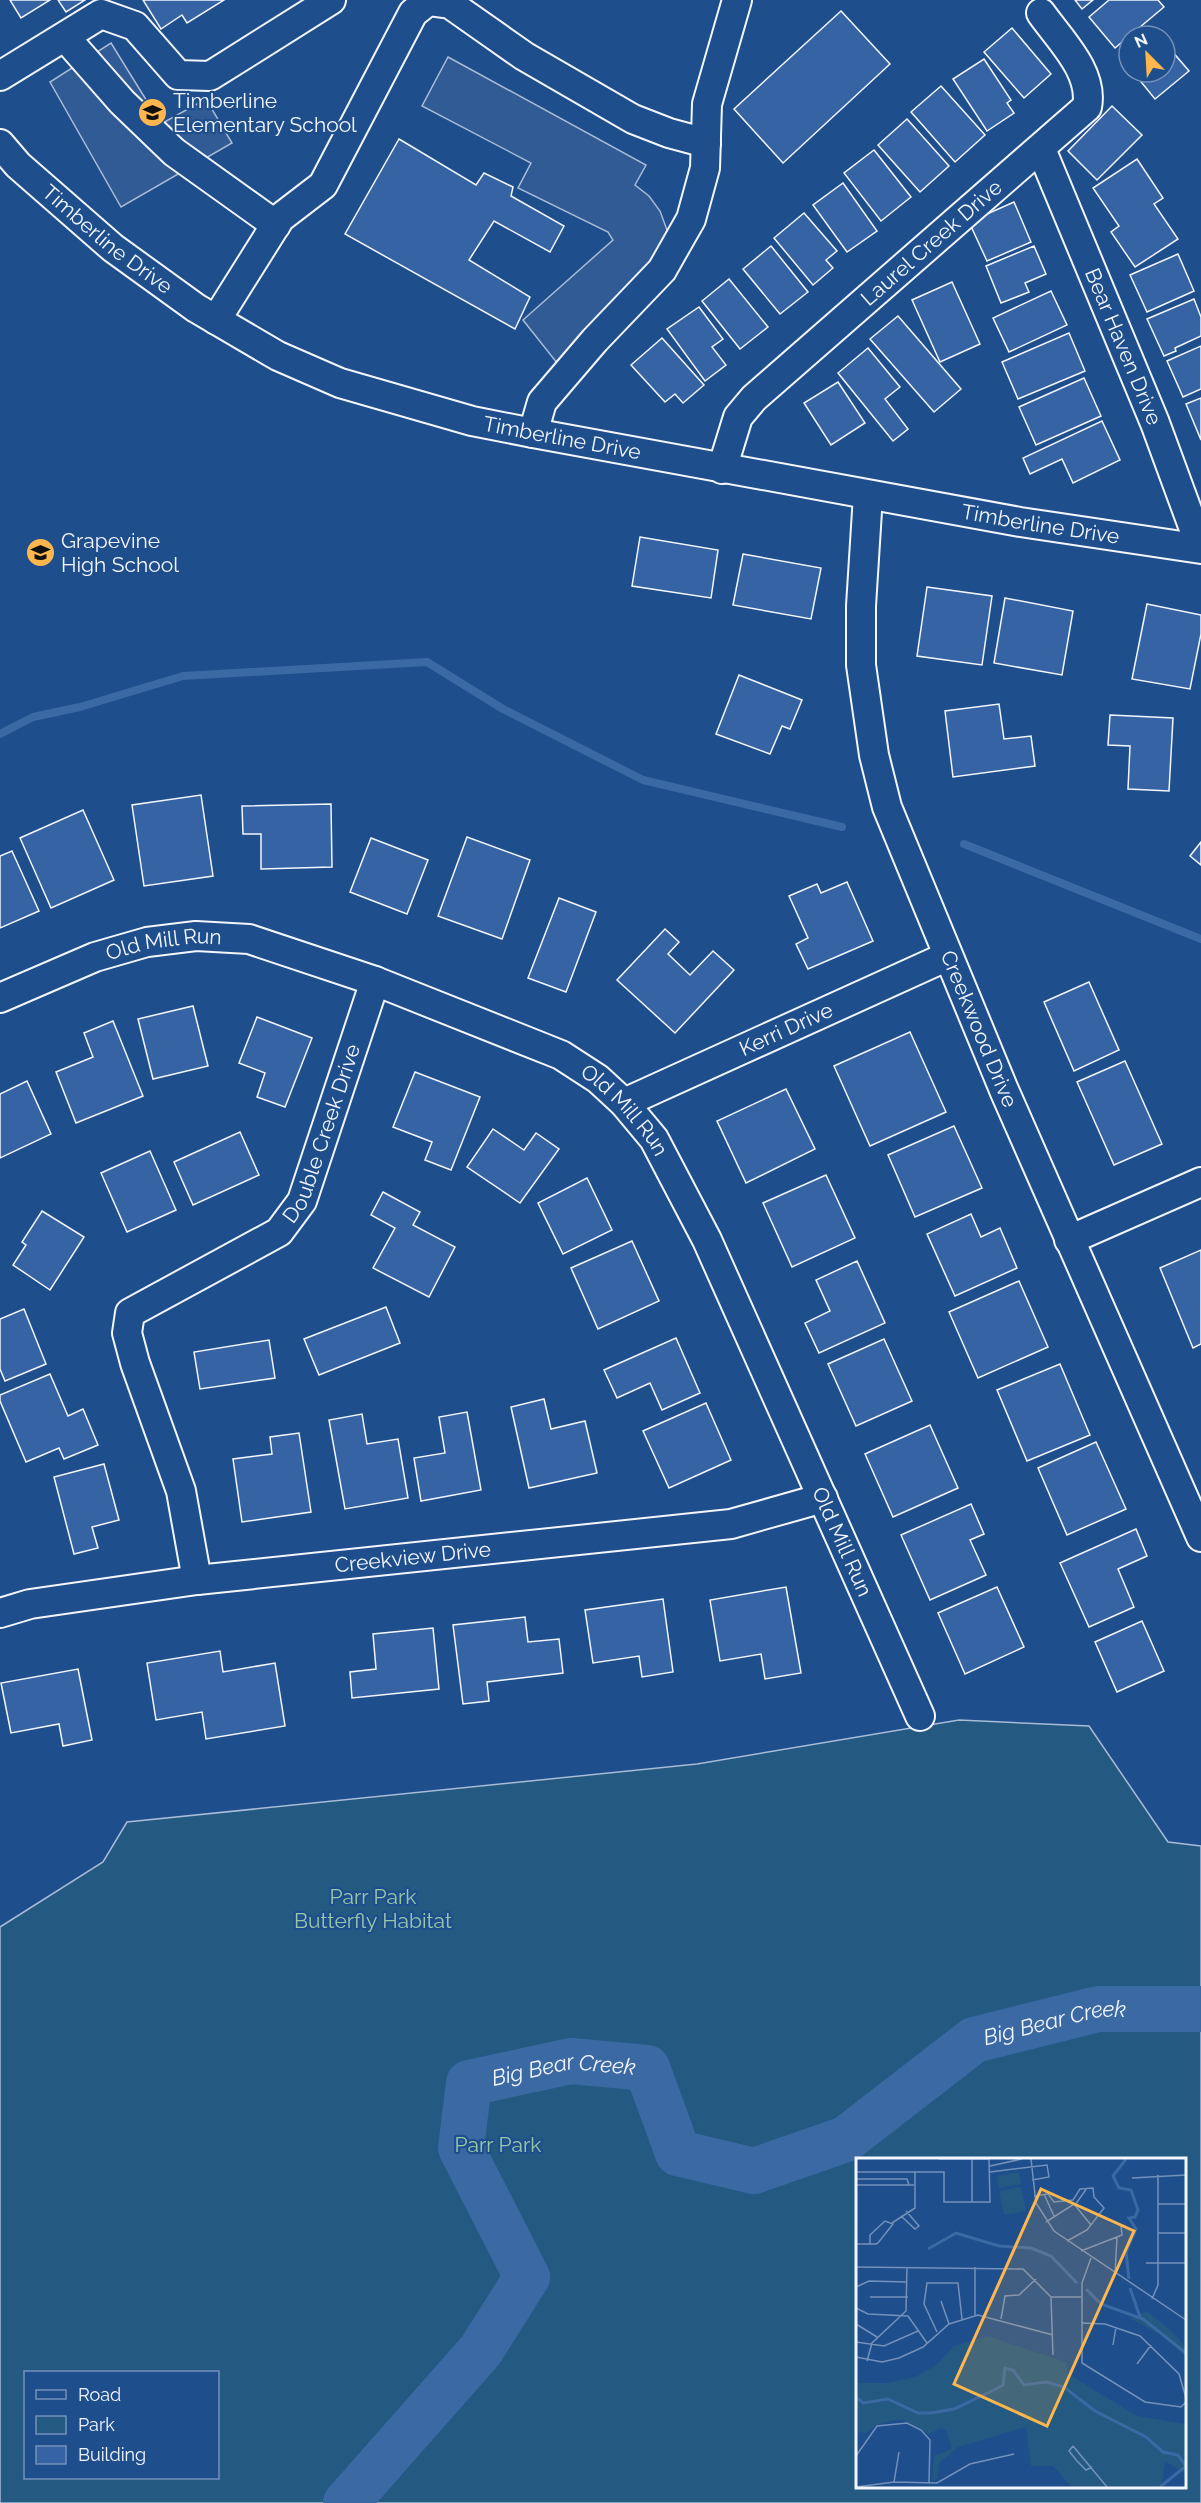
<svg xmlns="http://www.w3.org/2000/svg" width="1201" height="2503" viewBox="0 0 1201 2503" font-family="Raleway,sans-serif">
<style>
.green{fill:#245a82;stroke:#a8bbd7;stroke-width:1.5;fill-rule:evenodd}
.parking{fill:#305b95;stroke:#a8bbd7;stroke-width:1.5}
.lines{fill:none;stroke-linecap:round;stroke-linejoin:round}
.stream{stroke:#3b69a3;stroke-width:8}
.river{stroke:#3b69a3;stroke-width:46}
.building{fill:#3563a3;stroke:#f2f6ff;stroke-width:1.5}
.minor-casing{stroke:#f2f6ff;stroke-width:32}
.minor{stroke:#1f4e8c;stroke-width:28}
.labels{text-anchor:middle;stroke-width:4.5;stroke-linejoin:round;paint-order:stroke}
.poi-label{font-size:21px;fill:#f2f6ff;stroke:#1f4e8c;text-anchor:start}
.street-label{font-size:21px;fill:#f2f6ff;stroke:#1f4e8c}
.park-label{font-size:21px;fill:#97c8a6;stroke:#1f4e8c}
.water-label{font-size:22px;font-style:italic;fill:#f2f6ff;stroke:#1f4e8c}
.inset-river{fill:none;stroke:#3b69a3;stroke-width:3}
.inset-road{fill:none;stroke:#7391ba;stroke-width:1.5}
.view{fill:#ffb74d;fill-opacity:0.15;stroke:#ffb74d;stroke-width:3}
.inset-edge{fill:none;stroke:#f2f6ff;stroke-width:3}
</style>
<rect width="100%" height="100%" fill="#1f4e8c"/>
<path class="green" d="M 959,1720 L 1089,1726 L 1168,1842 L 1201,1846 L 1201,2503 L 0,2503 L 0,1927 L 103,1862 L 127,1822 L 697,1764 ZM 858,2160 L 1184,2160 L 1184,2486 L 858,2486 ZM 26,2372 L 218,2372 L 218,2478 L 26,2478 Z"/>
<g class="parking">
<path d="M 111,43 L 161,124 L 206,99 L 232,143 L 121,207 L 50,82 Z"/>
<path d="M 448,57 L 646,165 L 635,185 L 649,196 L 660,211 L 667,230 L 663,259 L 557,363 L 523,320 L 613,240 L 608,232 L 518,188 L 531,163 L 422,106 Z"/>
</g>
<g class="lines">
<g class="stream">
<path d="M 0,734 L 33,717 L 80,707 L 183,676 L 427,662 L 503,709 L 643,780 L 842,827"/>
<path d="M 964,844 L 1201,939"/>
</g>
<path class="river" id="s1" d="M 346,2503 L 481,2350 L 527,2277 L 461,2148 L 469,2083 L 571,2061 L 647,2068 L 678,2153 L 754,2171 L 846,2139 L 974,2040 L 1098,2009 L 1201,2009"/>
</g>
<g class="building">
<path d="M 10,0 L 50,0 L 21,18 Z"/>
<path d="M 58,0 L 85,0 L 66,12 Z"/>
<path d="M 143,0 L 224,0 L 187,23 L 182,15 L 161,29 Z"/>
<path d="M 1075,0 L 1093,0 L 1082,9 Z"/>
<path d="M 1109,0 L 1158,0 L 1164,7 L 1115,48 L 1089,17 Z"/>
<path d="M 841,11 L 890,64 L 783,163 L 734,109 Z"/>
<path d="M 1012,28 L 1051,74 L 1024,98 L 984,52 Z"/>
<path d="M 1154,30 L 1159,36 L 1147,36 Z"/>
<path d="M 1165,43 L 1189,71 L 1155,99 L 1133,72 L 1165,72 Z"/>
<path d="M 1129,51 L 1129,68 L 1121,58 Z"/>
<path d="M 984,59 L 1011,100 L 1007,103 L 1014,113 L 987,131 L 953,79 Z"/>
<path d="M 941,86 L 985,135 L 955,162 L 911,112 Z"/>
<path d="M 1112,106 L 1142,135 L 1097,180 L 1068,151 Z"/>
<path d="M 907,119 L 949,166 L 920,192 L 878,145 Z"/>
<path d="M 399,139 L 476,185 L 484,173 L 513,187 L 511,196 L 564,226 L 550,252 L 494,221 L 469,260 L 530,297 L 515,329 L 345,234 Z"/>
<path d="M 874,150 L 911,197 L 881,221 L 844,173 Z"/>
<path d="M 1137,159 L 1163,198 L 1154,204 L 1178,239 L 1135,267 L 1111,232 L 1119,226 L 1093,188 Z"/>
<path d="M 843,183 L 877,231 L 847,252 L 813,205 Z"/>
<path d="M 1014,202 L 1031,242 L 987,261 L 969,222 Z"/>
<path d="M 804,213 L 837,251 L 826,260 L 833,268 L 813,285 L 774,238 Z"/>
<path d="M 771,246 L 808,292 L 780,314 L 743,269 Z"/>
<path d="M 1034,246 L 1046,274 L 1025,283 L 1029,292 L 1001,303 L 986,266 Z"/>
<path d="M 1178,254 L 1194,291 L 1147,312 L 1130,275 Z"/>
<path d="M 729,279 L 768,327 L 740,349 L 702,301 Z"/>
<path d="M 952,282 L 980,344 L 940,362 L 912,300 Z"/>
<path d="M 1051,291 L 1067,325 L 1009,352 L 993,318 Z"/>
<path d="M 1194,299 L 1201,317 L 1201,336 L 1175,348 L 1176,351 L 1164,356 L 1147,319 Z"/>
<path d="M 699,307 L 723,339 L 712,347 L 726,365 L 705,381 L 667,329 Z"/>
<path d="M 898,316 L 961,389 L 934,412 L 870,339 Z"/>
<path d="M 1069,333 L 1085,371 L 1018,399 L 1002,362 Z"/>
<path d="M 662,338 L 704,385 L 683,403 L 675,394 L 665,402 L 631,365 Z"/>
<path d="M 1201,346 L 1201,389 L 1183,397 L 1167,361 Z"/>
<path d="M 868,348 L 900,387 L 885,399 L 908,429 L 893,441 L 838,373 Z"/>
<path d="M 1084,378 L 1101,416 L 1036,445 L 1019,407 Z"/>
<path d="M 838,382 L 865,423 L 831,445 L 804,403 Z"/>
<path d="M 1201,398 L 1201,440 L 1186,404 Z"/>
<path d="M 1102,421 L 1120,460 L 1073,483 L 1062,459 L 1030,474 L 1023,458 Z"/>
<path d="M 640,537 L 718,550 L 711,598 L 632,586 Z"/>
<path d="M 743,554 L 821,568 L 811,619 L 733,605 Z"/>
<path d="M 927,587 L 992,596 L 982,665 L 917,656 Z"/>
<path d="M 1005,598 L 1073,611 L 1062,675 L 994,663 Z"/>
<path d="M 1147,604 L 1201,615 L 1201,634 L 1190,689 L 1132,679 Z"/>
<path d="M 739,675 L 802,700 L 790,729 L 782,726 L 770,754 L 716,734 Z"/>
<path d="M 999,704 L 1004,739 L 1031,736 L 1035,766 L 953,777 L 945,711 Z"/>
<path d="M 1110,715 L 1173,718 L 1169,791 L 1128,789 L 1130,746 L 1108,745 Z"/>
<path d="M 201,795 L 213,876 L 144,886 L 132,805 Z"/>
<path d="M 331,804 L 332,867 L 261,869 L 261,834 L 243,834 L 242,806 Z"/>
<path d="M 83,810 L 114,880 L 51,908 L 20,838 Z"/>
<path d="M 467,837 L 530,860 L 502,939 L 438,916 Z"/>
<path d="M 371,838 L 428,860 L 407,914 L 350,892 Z"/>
<path d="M 1201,842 L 1201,865 L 1190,856 Z"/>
<path d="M 12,851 L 39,911 L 0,928 L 0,856 Z"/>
<path d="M 847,882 L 873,941 L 808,969 L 796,944 L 808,938 L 789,896 L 817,884 L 821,893 Z"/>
<path d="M 559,898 L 596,912 L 566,992 L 528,978 Z"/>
<path d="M 665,929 L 679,942 L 668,954 L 690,975 L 713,951 L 734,970 L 675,1033 L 617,980 Z"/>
<path d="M 1089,982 L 1119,1050 L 1074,1071 L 1044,1002 Z"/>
<path d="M 193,1006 L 208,1066 L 153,1079 L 138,1019 Z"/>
<path d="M 257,1017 L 312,1038 L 285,1107 L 257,1097 L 265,1073 L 239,1063 Z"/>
<path d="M 113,1021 L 143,1096 L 76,1123 L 56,1072 L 93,1057 L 84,1033 Z"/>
<path d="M 910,1032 L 946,1112 L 870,1146 L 834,1066 Z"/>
<path d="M 1125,1061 L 1162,1144 L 1114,1165 L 1077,1082 Z"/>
<path d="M 415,1072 L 480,1097 L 451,1170 L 425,1160 L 432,1142 L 393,1127 Z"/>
<path d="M 27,1081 L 51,1134 L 0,1158 L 0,1094 Z"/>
<path d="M 786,1089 L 815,1149 L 746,1183 L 717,1121 Z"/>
<path d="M 954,1126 L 982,1188 L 915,1217 L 888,1155 Z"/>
<path d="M 493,1129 L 524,1150 L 536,1133 L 559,1149 L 520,1203 L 467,1167 Z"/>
<path d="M 240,1132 L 259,1175 L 193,1205 L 174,1162 Z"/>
<path d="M 150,1151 L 176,1210 L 127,1232 L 101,1173 Z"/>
<path d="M 826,1175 L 855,1238 L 792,1267 L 763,1203 Z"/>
<path d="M 587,1178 L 612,1230 L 563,1254 L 538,1203 Z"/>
<path d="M 383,1192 L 420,1212 L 413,1225 L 455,1247 L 429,1297 L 373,1268 L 395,1228 L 371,1215 Z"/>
<path d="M 42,1211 L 84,1237 L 50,1290 L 13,1265 L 26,1245 L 22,1242 Z"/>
<path d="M 971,1214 L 981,1237 L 1000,1228 L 1017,1268 L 955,1296 L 927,1234 Z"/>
<path d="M 632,1241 L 659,1301 L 598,1329 L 571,1268 Z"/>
<path d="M 1201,1250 L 1201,1344 L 1193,1348 L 1160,1268 Z"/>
<path d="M 857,1261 L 885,1323 L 819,1353 L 805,1323 L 830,1311 L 816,1280 Z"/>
<path d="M 1019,1281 L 1048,1347 L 978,1378 L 949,1312 Z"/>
<path d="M 386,1307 L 400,1343 L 319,1375 L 304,1339 Z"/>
<path d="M 24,1309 L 46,1364 L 5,1381 L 0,1369 L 0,1319 Z"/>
<path d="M 676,1338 L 700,1393 L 662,1410 L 650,1383 L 617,1398 L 604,1370 Z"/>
<path d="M 884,1339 L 912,1401 L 856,1426 L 828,1364 Z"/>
<path d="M 269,1340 L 275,1378 L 200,1389 L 194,1352 Z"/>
<path d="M 1060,1364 L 1090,1435 L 1027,1461 L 997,1390 Z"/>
<path d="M 50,1374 L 68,1416 L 83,1409 L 98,1445 L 64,1459 L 59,1448 L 26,1462 L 0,1401 L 0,1395 Z"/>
<path d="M 544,1399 L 551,1429 L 585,1421 L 597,1473 L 529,1488 L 511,1407 Z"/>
<path d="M 706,1403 L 731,1460 L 669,1488 L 643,1431 Z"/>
<path d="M 467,1412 L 481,1490 L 421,1501 L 414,1458 L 445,1453 L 439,1417 Z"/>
<path d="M 362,1414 L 367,1444 L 398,1439 L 408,1498 L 345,1509 L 329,1420 Z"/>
<path d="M 930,1425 L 958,1488 L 893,1517 L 865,1454 Z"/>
<path d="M 299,1433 L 311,1512 L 242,1522 L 233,1459 L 272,1454 L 270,1437 Z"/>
<path d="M 1096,1442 L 1126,1509 L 1067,1535 L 1038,1468 Z"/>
<path d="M 104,1464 L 119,1520 L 92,1527 L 98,1548 L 74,1554 L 54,1477 Z"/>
<path d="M 971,1504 L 984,1534 L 970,1540 L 986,1575 L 930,1600 L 901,1535 Z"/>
<path d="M 1136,1529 L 1147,1556 L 1118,1569 L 1134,1607 L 1089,1627 L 1060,1563 Z"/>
<path d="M 786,1587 L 801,1673 L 765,1679 L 761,1654 L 720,1661 L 710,1600 Z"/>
<path d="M 997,1587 L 1024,1647 L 965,1674 L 938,1613 Z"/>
<path d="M 663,1599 L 673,1672 L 642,1677 L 639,1656 L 593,1663 L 585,1610 Z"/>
<path d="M 525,1617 L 528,1642 L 559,1639 L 563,1673 L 487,1682 L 489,1701 L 463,1704 L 453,1625 Z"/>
<path d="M 1142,1621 L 1164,1671 L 1117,1692 L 1095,1642 Z"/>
<path d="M 433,1628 L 439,1689 L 352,1698 L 350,1672 L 376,1669 L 373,1634 Z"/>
<path d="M 220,1651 L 223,1672 L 275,1663 L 285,1726 L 206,1739 L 202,1712 L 156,1720 L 147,1663 Z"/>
<path d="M 78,1669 L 92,1740 L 63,1746 L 59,1724 L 11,1733 L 1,1683 Z"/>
</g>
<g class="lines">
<defs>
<g id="minor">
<path d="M 65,37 L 122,102 L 174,152 L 276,225"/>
<path d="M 0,76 L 101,14 L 135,26 L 178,75 L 210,76 L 331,0"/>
<path id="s2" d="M 0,144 L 18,165 L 113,248 L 196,308 L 278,356 L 340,383 L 472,421 L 533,433 L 1020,522 L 1201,549"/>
<path id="s3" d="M 1041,149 L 1155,423 L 1201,548"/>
<path d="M 216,320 L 280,218 L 323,185 L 413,13 L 428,1 L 450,4 L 524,56 L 633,119 L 669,133 L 706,143"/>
<path d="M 533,433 L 542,402 L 595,340 L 662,270 L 691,219 L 705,168 L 707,104 L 737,0"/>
<path id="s4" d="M 722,469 L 738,417 L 754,398 L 1087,107 C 1094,72 1060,40 1041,13"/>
<path id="s5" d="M 868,495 L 861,606 L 861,665 L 874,755 L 887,807 L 1004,1090 L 1201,1537"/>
<path id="s6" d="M 0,998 L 95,957 L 147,942 L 196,936 L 249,939 L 375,981 L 561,1055 L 598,1079 L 624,1103 L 654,1139 L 707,1240 L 920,1716"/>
<path id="s7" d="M 624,1103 L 948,956"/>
<path d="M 1069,1240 L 1201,1182"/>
<path id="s8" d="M 197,1580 L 181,1491 L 135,1363 L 127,1333 L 130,1313 L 279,1232 L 302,1201 L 375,981"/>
<path id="s9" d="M 0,1613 L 30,1604 L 197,1580 L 731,1524 L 823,1498"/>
</g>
</defs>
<use href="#minor" class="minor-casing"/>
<use href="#minor" class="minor"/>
</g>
<defs>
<symbol id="school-disc" viewBox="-11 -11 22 22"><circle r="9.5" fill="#ffb74d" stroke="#1f4e8c"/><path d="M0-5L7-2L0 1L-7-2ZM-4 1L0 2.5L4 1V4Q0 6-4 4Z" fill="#111"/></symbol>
</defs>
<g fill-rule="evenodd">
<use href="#school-disc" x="136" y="96" width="33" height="33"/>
<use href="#school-disc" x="24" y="536" width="33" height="33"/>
</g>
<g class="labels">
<g class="poi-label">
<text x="173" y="108">Timberline<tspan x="173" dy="24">Elementary School</tspan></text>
<text x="61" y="548">Grapevine<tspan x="61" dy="24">High School</tspan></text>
</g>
<g class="street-label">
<text dy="7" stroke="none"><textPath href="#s2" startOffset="144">Timberline Drive</textPath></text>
<text dy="7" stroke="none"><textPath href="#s4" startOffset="315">Laurel Creek Drive</textPath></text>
<text dy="7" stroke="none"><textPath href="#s3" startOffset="214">Bear Haven Drive</textPath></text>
<text dy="7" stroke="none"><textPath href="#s2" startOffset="648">Timberline Drive</textPath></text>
<text dy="7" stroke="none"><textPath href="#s2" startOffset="1134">Timberline Drive</textPath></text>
<text dy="7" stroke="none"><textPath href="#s6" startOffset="174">Old Mill Run</textPath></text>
<text dy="7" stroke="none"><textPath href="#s7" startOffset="178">Kerri Drive</textPath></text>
<text dy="7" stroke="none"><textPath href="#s5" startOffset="555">Creekwood Drive</textPath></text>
<text dy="7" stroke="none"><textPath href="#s6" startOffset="678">Old Mill Run</textPath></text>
<text dy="7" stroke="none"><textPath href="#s8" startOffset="556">Double Creek Drive</textPath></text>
<text dy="7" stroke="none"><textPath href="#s6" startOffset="1164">Old Mill Run</textPath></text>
<text dy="7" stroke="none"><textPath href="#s9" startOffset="417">Creekview Drive</textPath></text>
</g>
<g class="park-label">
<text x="373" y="1904">Parr Park<tspan x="373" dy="24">Butterfly Habitat</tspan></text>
<text x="498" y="2152">Parr Park</text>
</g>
<g class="water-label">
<text dy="8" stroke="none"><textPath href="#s1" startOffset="1192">Big Bear Creek</textPath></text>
<text dy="8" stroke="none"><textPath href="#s1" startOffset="597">Big Bear Creek</textPath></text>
</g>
</g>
<g transform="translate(856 2158)">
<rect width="330" height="330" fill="#1f4e8c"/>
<path d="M 163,14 L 165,26 L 143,30 L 141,18 ZM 165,29 L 170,53 L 148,57 L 143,33 ZM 290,153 L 317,174 L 330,190 L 330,199 L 304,176 L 275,161 ZM 131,178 L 210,204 L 212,216 L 281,258 L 330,266 L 330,316 L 309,303 L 305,329 L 216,329 L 197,308 L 175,308 L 170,269 L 102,289 L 83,305 L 81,321 L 76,322 L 78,298 L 96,291 L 90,272 L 85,270 L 73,276 L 48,262 L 38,262 L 20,267 L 10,275 L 0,274 L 0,225 L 31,225 L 59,219 L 79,208 L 98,188 Z" fill="#245a82"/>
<path class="inset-river" d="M 270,1 L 257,18 L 263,30 L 275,32 L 282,52 L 279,59 L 273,60 L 280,71 L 270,94 L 273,121M 72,91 L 100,75 L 143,88 L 175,90 L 195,98 L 221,125M 274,130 L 284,159M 230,131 L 245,146 L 287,161 L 330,195M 0,239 L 7,245 L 32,241 L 62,255 L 75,255 L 98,251 L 140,231 L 147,227 L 149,210 L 157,212 L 168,227 L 190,224 L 208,229 L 239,253 L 290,279 L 307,294 L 322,297 L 330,308M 304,329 L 330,308"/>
<path class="inset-road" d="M 83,1 L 133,1M 116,1 L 116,44M 175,1 L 180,45 L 198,73 L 330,162M 134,8 L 166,1M 0,14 L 88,14 L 88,44 L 134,44 L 133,1M 134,14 L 191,7 L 193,19 L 176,22M 276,20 L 330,17M 0,21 L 51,21 L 53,27M 0,27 L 58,27M 188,36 L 198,58M 178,38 L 192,36 L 198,44 L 217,42 L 224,31 L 237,30 L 238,39 L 248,50 L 231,72 L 211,83M 302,46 L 330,46M 219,47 L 231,30M 45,58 L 59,71 L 63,68 L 50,53M 190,64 L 218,46 L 235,67M 36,65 L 59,50 L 59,14M 302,75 L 330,75M 0,86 L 20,86 L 22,85 L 37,66 L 29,63 L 14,77 L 14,86M 225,93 L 266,77 L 265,68M 235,100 L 226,125 L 226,205 L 289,244 L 325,249 L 330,244M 290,105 L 330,105M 0,109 L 167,111 L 195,139 L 197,197M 259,116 L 261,79M 0,129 L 13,123 L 51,124M 14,139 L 52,139M 195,139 L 225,139M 296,141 L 302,127 L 302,17M 85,143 L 93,166M 0,150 L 12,156 L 52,158 L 71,185M 119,158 L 119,109M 145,161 L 149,138 L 163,137 L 180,121M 225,165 L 249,166 L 284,178 L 323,216 L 330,240M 0,166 L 21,179M 81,174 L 68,146 L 71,125 L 102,125 L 106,161M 0,184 L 28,188 L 62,173M 257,187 L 260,169M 0,199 L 26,204 L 43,200 L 67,189 L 93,166 L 122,157 L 197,177M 11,203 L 16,185 L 50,153 L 51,109M 281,206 L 295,187M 217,288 L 251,329M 217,288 L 213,293 L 221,303 L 230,312 L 236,309M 0,298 L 21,268 L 51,265 L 65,272 L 74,282 L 73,325M 38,324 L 43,294M 0,329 L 38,324 L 81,325 L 114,306 L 158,296"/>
<path class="view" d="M 185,31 L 278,73 L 191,268 L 98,226 Z"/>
<rect width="330" height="330" class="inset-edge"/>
</g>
<rect x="24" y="2371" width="195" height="108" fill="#1f4e8c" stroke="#7391ba" stroke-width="1.5"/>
<rect x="36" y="2390" width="30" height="9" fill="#1f4e8c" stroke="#7391ba" stroke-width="1.5"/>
<text x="78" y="2401" font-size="18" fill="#f2f6ff">Road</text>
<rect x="36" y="2416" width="30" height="18" fill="#245a82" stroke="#7391ba" stroke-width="1.5"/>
<text x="78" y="2431" font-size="18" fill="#f2f6ff">Park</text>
<rect x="36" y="2446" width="30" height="18" fill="#3563a3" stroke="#7391ba" stroke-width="1.5"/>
<text x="78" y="2461" font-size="18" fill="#f2f6ff">Building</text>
<g transform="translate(1147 54) rotate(336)"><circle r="28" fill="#1f4e8c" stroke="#7391ba" stroke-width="1.5"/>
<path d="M0-4.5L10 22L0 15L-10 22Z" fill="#ffb74d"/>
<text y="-9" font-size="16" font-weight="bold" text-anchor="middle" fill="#f2f6ff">N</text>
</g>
</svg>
